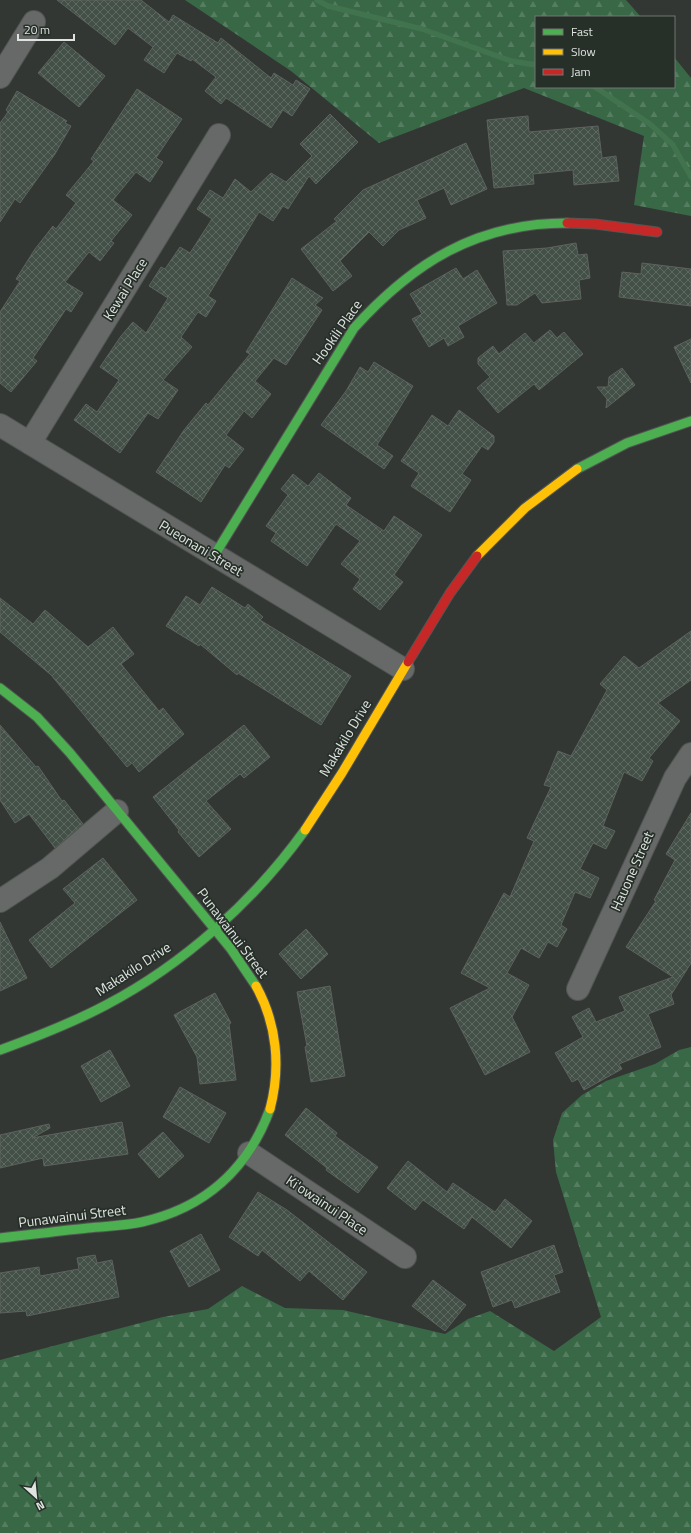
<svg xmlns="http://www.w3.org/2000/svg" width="691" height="1533" viewBox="0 0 691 1533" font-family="'Titillium Web',sans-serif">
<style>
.forest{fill:url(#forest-firs)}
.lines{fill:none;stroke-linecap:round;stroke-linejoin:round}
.stream{stroke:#41734e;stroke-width:5.5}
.building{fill:url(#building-cross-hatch);stroke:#5e625f}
.street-casing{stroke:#525653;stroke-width:24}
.fast-casing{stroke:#525653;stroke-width:11}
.slow-casing{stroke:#525653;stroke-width:11}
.jam-casing{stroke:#525653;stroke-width:11}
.street{stroke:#666967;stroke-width:22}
.fast{stroke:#4caf50;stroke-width:9}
.slow{stroke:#ffc107;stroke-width:9}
.jam{stroke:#c62828;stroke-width:9}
.labels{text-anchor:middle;stroke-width:3.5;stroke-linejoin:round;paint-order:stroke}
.street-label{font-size:14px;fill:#dfe4e0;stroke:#272f29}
</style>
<defs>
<pattern id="forest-firs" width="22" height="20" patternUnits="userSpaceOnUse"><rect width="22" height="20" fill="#396846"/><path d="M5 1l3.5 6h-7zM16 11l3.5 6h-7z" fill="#557d60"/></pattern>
<pattern id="building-cross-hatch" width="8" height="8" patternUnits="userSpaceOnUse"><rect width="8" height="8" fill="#435047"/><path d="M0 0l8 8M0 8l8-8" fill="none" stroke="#5e6961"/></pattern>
</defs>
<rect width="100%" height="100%" fill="#333734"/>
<g class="forest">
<path d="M 185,0 L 626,0 L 641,17 L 536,17 L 536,87 L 674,87 L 674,57 L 691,78 L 691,216 L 634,205 L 644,136 L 524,88 L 379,143 L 291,71 Z"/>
<path d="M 691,1047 L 691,1533 L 0,1533 L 0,1360 L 163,1317 L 208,1309 L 242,1286 L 285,1308 L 343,1310 L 445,1334 L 468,1319 L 490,1311 L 554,1351 L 601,1317 L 556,1172 L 553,1140 L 562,1113 L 582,1095 L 606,1081 L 655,1064 L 679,1050 Z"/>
</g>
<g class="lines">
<g class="stream">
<path d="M 317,0 L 328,6 L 422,29 L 511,61 L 536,65"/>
<path d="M 595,87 L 650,124 L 673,145 L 691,177"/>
</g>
</g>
<g class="building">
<path d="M 57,0 L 141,0 L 169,22 L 173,15 L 218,43 L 221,38 L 271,78 L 274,73 L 293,85 L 296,80 L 310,89 L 292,116 L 283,110 L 271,128 L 226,98 L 221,104 L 205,91 L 216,77 L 192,59 L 191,61 L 177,53 L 164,73 L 144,60 L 153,47 L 128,28 L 115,45 Z"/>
<path d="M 64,42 L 105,76 L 79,107 L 38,73 Z"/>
<path d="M 137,89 L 182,119 L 156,158 L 163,162 L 150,182 L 136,172 L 113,200 L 132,215 L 111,241 L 114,243 L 100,261 L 89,252 L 65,282 L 83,293 L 71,312 L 66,309 L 33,358 L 37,361 L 11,392 L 0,383 L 0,312 L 20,281 L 16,279 L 35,249 L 53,226 L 56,229 L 76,203 L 66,195 L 94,161 L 91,159 Z"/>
<path d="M 17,91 L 67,121 L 65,123 L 71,126 L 55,154 L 20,203 L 15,199 L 0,222 L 0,123 L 8,112 L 6,110 Z"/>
<path d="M 330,114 L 358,142 L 316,184 L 309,176 L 288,209 L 283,206 L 273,221 L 259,212 L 208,296 L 216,301 L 206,317 L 198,312 L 181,337 L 192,347 L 163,380 L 178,390 L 158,419 L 148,413 L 120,453 L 74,420 L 86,404 L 97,412 L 119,380 L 100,367 L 121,336 L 133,322 L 146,333 L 168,298 L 149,286 L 161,267 L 165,269 L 180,247 L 190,253 L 212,219 L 197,209 L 210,190 L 223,198 L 235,179 L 251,192 L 271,173 L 286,182 L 312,156 L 300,144 Z"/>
<path d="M 528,116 L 529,132 L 598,126 L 602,158 L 616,156 L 619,181 L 574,185 L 573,170 L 533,174 L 534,184 L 494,188 L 487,120 Z"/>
<path d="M 466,143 L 487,189 L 451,205 L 444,188 L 417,200 L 426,218 L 399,230 L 383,246 L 369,232 L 340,261 L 352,276 L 333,291 L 301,249 L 337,221 L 334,219 L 363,190 Z"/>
<path d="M 576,243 L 578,255 L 587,254 L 590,278 L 579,280 L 581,299 L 542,303 L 535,293 L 517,305 L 507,305 L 503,251 L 547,248 Z"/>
<path d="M 642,263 L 691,269 L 691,306 L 619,297 L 622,272 L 641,274 Z"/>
<path d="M 456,268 L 463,279 L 477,270 L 497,303 L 458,326 L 464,337 L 448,346 L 444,338 L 429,347 L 412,319 L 422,314 L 410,294 Z"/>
<path d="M 292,278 L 323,298 L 315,305 L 322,310 L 286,365 L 274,358 L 255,381 L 271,394 L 252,418 L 244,411 L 226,435 L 244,449 L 229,468 L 225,465 L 201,502 L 156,472 L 184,430 L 206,403 L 208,405 L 250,354 L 246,352 Z"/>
<path d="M 550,330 L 557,338 L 564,332 L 583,354 L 539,390 L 534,384 L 498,413 L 477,388 L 490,377 L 478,364 L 478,358 L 493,346 L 499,354 L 525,333 L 534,343 Z"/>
<path d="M 691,339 L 691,383 L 674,347 Z"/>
<path d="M 374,362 L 413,386 L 377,445 L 393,456 L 384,469 L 321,425 L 346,391 L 360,367 L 368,372 Z"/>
<path d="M 622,368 L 635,385 L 606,408 L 607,399 L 597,387 L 608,387 L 609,377 Z"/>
<path d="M 459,410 L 494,436 L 494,442 L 488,450 L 482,446 L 462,474 L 471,480 L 450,512 L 411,486 L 419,473 L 401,461 L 432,415 L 448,426 Z"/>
<path d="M 319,473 L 351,498 L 346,505 L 384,531 L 394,516 L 422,535 L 394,575 L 403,582 L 380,610 L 353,589 L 360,579 L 341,564 L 360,541 L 336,524 L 307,566 L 271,541 L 276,533 L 266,526 L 288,495 L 281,489 L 293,474 L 308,486 Z"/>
<path d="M 212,587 L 245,608 L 248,604 L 263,617 L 260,620 L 351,676 L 321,725 L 238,673 L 237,675 L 200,644 L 199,646 L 166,626 L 186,596 L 200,605 Z"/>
<path d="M 0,598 L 33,624 L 45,610 L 88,647 L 113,627 L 134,654 L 121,664 L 159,711 L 163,708 L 184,734 L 139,772 L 132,763 L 127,767 L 51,675 L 0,632 Z"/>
<path d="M 691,631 L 691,680 L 658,703 L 680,721 L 649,758 L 653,761 L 642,781 L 624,772 L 603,826 L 615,831 L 606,849 L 593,843 L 580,869 L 599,878 L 590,898 L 575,892 L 561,925 L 567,929 L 557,947 L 548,942 L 539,958 L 521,948 L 507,973 L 529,985 L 512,1017 L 530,1052 L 485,1075 L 450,1008 L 490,988 L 461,973 L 504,893 L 510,897 L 534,841 L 527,838 L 551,787 L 544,785 L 558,751 L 571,756 L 607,690 L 600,684 L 624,656 L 639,668 Z"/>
<path d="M 0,725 L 36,767 L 38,766 L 62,801 L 64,800 L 83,824 L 55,848 L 29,814 L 15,823 L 0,800 Z"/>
<path d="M 244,725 L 270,757 L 244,778 L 240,774 L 206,801 L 231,829 L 199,857 L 178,832 L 179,830 L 153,797 Z"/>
<path d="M 691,813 L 691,963 L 671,995 L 674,1004 L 648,1014 L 661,1047 L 619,1064 L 622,1069 L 584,1090 L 578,1079 L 572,1082 L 555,1053 L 583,1037 L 572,1017 L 589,1008 L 596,1022 L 625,1011 L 619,997 L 673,977 L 626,947 L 656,901 L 654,900 L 675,860 L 666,854 Z"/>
<path d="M 103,858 L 137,900 L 51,968 L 29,940 L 75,903 L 63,889 Z"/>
<path d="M 0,922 L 27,978 L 0,991 Z"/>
<path d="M 306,929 L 328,954 L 301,979 L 279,954 Z"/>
<path d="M 330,986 L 345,1076 L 311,1082 L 305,1047 L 307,1046 L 297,992 Z"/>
<path d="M 215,993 L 231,1023 L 229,1024 L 236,1080 L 200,1084 L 197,1057 L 174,1015 Z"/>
<path d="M 110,1050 L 130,1086 L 101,1102 L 81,1066 Z"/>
<path d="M 180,1087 L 226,1113 L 209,1143 L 163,1117 Z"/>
<path d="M 306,1108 L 337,1133 L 335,1136 L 378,1167 L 358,1193 L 326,1170 L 327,1168 L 285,1135 Z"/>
<path d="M 122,1122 L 128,1154 L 44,1166 L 43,1158 L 0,1168 L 0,1135 L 49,1124 L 50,1128 L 32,1138 Z"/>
<path d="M 163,1132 L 184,1156 L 159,1178 L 138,1154 Z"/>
<path d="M 408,1161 L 447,1192 L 453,1183 L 495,1212 L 505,1199 L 532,1221 L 511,1248 L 472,1217 L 464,1229 L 423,1200 L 415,1210 L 387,1188 Z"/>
<path d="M 258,1192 L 287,1210 L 367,1272 L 343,1300 L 309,1271 L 300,1281 L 262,1250 L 258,1256 L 229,1237 Z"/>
<path d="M 201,1234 L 220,1270 L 189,1287 L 170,1251 Z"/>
<path d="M 554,1245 L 563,1272 L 554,1275 L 560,1292 L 515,1308 L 512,1300 L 493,1307 L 481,1272 Z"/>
<path d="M 95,1255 L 97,1263 L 112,1260 L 119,1297 L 27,1316 L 26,1311 L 0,1313 L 0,1273 L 39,1267 L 40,1276 L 79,1269 L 77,1258 Z"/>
<path d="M 433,1280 L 466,1305 L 445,1331 L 412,1306 Z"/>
</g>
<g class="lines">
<defs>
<g id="street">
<path d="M 0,77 L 34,22"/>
<path d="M 0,425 L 403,669"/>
<path d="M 30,443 L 219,135"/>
<path d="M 0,901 L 50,868 L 117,811"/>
<path d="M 578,989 L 665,800 L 675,778 L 691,754"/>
<path d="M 249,1153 L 405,1257"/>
</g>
<g id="fast">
<path d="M 577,469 L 627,443 L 691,421"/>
<path d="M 214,556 L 354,328 C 413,263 476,223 567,223"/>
<path d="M 0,688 L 37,717 L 70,753 L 231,949 L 256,986"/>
<path d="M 0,1050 C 36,1037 72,1023 106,1005 C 184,964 254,901 305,830"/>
<path d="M 0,1238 C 29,1235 58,1231 88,1228 C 105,1226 124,1226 142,1222 C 205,1208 248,1169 270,1109"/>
</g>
<g id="slow">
<path d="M 477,556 L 525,508 L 577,469"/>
<path d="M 305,830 L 342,773 L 408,662"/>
<path d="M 256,986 C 277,1024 281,1067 270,1109"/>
</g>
<g id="jam">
<path d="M 567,223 L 595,224 L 657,232"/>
<path d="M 408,662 L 450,593 L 477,556"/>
</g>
</defs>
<use href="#street" class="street-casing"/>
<use href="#fast" class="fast-casing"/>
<use href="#slow" class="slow-casing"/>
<use href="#jam" class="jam-casing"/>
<use href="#street" class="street"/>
<use href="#fast" class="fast"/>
<use href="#slow" class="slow"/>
<use href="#jam" class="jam"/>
</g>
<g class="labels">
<g class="street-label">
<text transform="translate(125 289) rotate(-58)" y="5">Kewai Place</text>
<text transform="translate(337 332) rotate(-55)" y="5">Hookili Place</text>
<text transform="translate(201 548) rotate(31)" y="5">Pueonani Street</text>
<text transform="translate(345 738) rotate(-59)" y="5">Makakilo Drive</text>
<text transform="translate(632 871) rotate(-66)" y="5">Hauone Street</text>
<text transform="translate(233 933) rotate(53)" y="5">Punawainui Street</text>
<text transform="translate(133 969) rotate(-33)" y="5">Makakilo Drive</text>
<text transform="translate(327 1205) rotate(34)" y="5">Ki'owainui Place</text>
<text transform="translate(72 1216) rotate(-7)" y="5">Punawainui Street</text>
</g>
</g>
<rect x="535" y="16" width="140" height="72" fill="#272f29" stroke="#717772"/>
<rect x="543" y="29" width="20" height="6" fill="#4caf50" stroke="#717772"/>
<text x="571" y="36" font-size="12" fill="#dfe4e0">Fast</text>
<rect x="543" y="49" width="20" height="6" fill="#ffc107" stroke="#717772"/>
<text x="571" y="56" font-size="12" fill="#dfe4e0">Slow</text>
<rect x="543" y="69" width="20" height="6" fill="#c62828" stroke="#717772"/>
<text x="571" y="76" font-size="12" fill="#dfe4e0">Jam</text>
<g transform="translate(36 1497) rotate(153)" stroke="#272f29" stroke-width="3" paint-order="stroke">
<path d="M0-3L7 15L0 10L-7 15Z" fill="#dfe4e0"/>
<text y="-6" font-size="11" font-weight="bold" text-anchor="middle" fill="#dfe4e0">N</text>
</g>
<path d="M18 34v6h56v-6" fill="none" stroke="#dfe4e0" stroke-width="2"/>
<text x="24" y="34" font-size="12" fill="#dfe4e0" stroke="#272f29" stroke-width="3" paint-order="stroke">20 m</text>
</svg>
